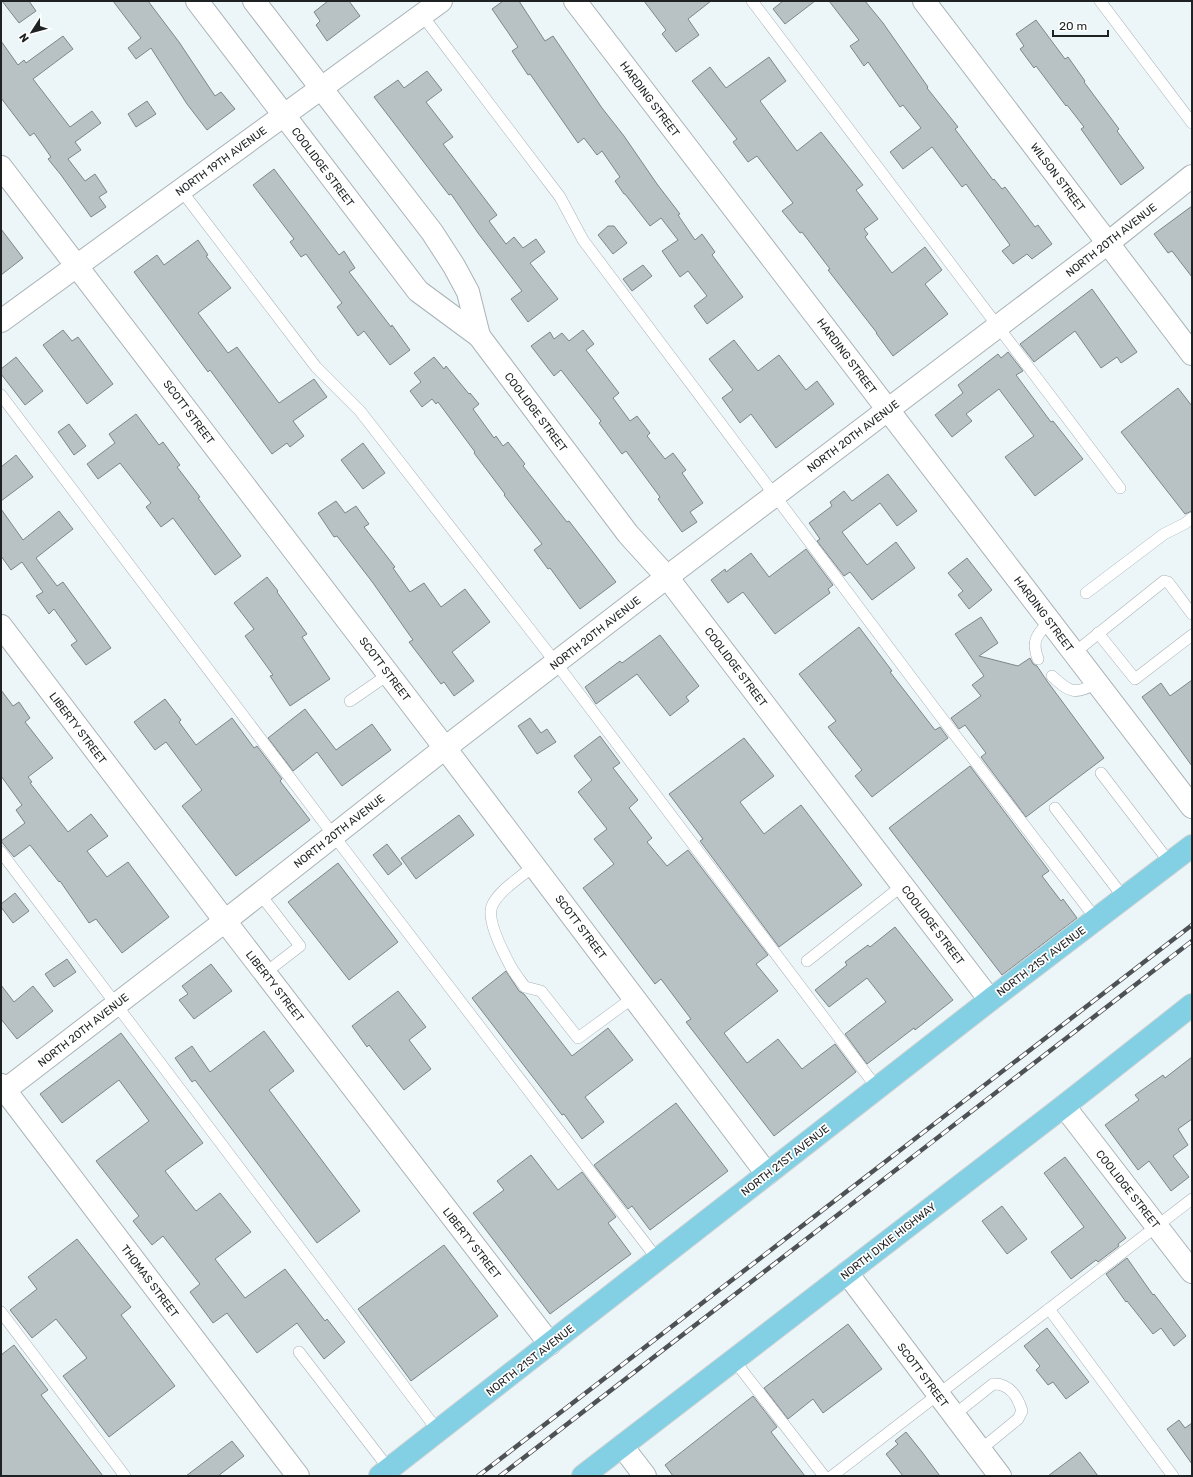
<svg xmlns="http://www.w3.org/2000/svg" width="1193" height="1477" viewBox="0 0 1193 1477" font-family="Rubik,sans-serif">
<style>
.building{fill:#b8c1c4;stroke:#7e8689}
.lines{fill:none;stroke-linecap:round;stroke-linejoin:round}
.lane-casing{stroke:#aab3b6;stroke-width:12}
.street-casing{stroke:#aab3b6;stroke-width:24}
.primary-casing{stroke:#d2d3d3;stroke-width:24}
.lane{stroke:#fff;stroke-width:11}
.street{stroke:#fff;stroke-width:22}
.primary{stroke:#83d0e4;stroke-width:22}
.rail-casing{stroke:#4e5254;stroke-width:4.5}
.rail{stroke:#fff;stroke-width:3;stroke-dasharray:9;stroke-linecap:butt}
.labels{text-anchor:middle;stroke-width:3.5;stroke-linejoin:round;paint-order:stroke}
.street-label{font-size:11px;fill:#1f2223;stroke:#fff}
</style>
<rect width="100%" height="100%" fill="#ecf6f8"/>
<g class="building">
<path d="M 2,1 L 29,1 L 36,11 L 19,23 Z"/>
<path d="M 113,1 L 148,1 L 179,42 L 215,96 L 221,92 L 235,109 L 207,130 L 187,104 L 151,48 L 136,59 L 128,48 L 141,38 Z"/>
<path d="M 328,1 L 349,1 L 360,16 L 327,41 L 316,25 L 320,21 L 314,12 Z"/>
<path d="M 503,1 L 519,1 L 545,41 L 553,36 L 602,108 L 624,136 L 657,184 L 680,214 L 678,215 L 695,240 L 702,234 L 715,252 L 712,255 L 743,297 L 707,324 L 694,306 L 707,296 L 688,271 L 680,277 L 662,251 L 678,240 L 661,218 L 650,226 L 625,194 L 624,194 L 615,181 L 620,177 L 602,151 L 597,155 L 584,138 L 578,143 L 530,74 L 528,75 L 512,51 L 518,47 L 492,9 Z"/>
<path d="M 644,1 L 711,1 L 688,19 L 699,35 L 676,52 L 662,34 L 666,30 Z"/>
<path d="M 783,1 L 815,1 L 785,24 L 773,9 Z"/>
<path d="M 829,1 L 865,1 L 883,23 L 928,87 L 927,88 L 958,127 L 955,129 L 993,180 L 994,179 L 1002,189 L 1005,187 L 1035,227 L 1038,225 L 1052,244 L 1032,259 L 1027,254 L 1013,264 L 1002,251 L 1010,245 L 966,184 L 962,187 L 932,147 L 903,169 L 890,152 L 921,128 L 903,105 L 900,107 L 868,62 L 864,66 L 850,46 L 859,40 Z"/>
<path d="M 1036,20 L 1065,59 L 1068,57 L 1085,81 L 1084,82 L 1119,129 L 1117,131 L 1144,168 L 1121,185 L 1081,129 L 1084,127 L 1067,105 L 1066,106 L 1036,66 L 1034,68 L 1020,49 L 1024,46 L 1016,34 Z"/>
<path d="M 63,36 L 73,49 L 33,79 L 70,127 L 92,111 L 101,123 L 75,142 L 81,150 L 68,159 L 85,181 L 95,174 L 107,192 L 99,197 L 106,207 L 91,217 L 61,175 L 48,159 L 51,157 L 34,133 L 30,136 L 1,98 L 1,41 L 18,65 L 24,60 L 26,63 Z"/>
<path d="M 769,57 L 786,81 L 760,101 L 797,151 L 821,132 L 863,185 L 856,190 L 878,219 L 864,229 L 868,234 L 865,237 L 892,273 L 925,247 L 942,270 L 925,284 L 948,314 L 893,356 L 876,333 L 877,333 L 828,270 L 830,269 L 802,232 L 800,233 L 782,211 L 793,203 L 757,156 L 748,162 L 733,142 L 737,139 L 692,81 L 710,67 L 726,88 Z"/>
<path d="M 427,71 L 442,90 L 426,102 L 453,137 L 443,144 L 497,215 L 489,221 L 506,244 L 514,237 L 523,248 L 536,239 L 545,252 L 530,263 L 558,299 L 528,322 L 511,299 L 522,291 L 478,233 L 451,194 L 449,195 L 374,97 L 398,80 L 404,88 Z"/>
<path d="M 147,101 L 156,114 L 136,127 L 128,114 Z"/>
<path d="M 274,169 L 339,255 L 344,251 L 355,268 L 349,272 L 391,327 L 392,325 L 410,350 L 390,365 L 364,331 L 358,336 L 337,307 L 342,303 L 306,254 L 301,257 L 290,242 L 294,239 L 253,185 Z"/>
<path d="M 1192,206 L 1192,277 L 1172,251 L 1168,253 L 1154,234 Z"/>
<path d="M 608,226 L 614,226 L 627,243 L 613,254 L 598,235 Z"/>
<path d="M 1,229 L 23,258 L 1,275 Z"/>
<path d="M 198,240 L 208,255 L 206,256 L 231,288 L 198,313 L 228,353 L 237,347 L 279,403 L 314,379 L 327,397 L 293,421 L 304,436 L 290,447 L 287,443 L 272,454 L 210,370 L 208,372 L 134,272 L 157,255 L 164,265 Z"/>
<path d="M 643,265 L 652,276 L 632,291 L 623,279 Z"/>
<path d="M 1092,289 L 1137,352 L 1121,363 L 1117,357 L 1101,368 L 1075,331 L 1034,362 L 1020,344 Z"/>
<path d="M 63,330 L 72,341 L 78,337 L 113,384 L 87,404 L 43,345 Z"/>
<path d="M 583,330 L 594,344 L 586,350 L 619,393 L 613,398 L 630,421 L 637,416 L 650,433 L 647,436 L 665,459 L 673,453 L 686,470 L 682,473 L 703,503 L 690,512 L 697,522 L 682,532 L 658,499 L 660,497 L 626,451 L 622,454 L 599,423 L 601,421 L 561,370 L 554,376 L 531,346 L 550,332 L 554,339 L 562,333 L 569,341 Z"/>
<path d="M 734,340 L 758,371 L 779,355 L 806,390 L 817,381 L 834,404 L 776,448 L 751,414 L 740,423 L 722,398 L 733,390 L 709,359 Z"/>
<path d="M 1008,352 L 1023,371 L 1016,375 L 1051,422 L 1053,421 L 1083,459 L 1035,496 L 1005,457 L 1034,436 L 999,389 L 966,414 L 972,421 L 952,437 L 935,415 L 963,393 L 958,385 L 998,354 L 1001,358 Z"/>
<path d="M 16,357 L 43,391 L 25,405 L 1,374 L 1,369 Z"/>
<path d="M 434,357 L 444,369 L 446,366 L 469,394 L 470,393 L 479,404 L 473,409 L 494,438 L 496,436 L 503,446 L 508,442 L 525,464 L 523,466 L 567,522 L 569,521 L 616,582 L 580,609 L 550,568 L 548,569 L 534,550 L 542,544 L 504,495 L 505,494 L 474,453 L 475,452 L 438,402 L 436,404 L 432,399 L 422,407 L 410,391 L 421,382 L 414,373 Z"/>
<path d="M 1178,388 L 1192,406 L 1192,511 L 1185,514 L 1121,432 Z"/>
<path d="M 136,414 L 159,445 L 163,442 L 180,465 L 177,467 L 200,497 L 198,498 L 241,556 L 215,575 L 173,518 L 161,527 L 146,507 L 151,503 L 120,463 L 98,479 L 87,464 L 115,443 L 109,434 Z"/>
<path d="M 69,424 L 86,446 L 74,455 L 58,432 Z"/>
<path d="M 363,443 L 385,473 L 363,489 L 341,460 Z"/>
<path d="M 16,455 L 33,477 L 1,501 L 1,467 Z"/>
<path d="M 888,474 L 917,511 L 897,526 L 880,503 L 842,532 L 867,565 L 896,542 L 915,568 L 872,600 L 850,572 L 844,576 L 817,541 L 820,539 L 809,523 L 832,506 L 830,502 L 844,491 L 852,501 Z"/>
<path d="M 336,501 L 345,513 L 356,506 L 369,524 L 364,527 L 395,567 L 393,568 L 410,592 L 424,583 L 441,607 L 465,589 L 490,622 L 452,652 L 474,681 L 454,696 L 444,682 L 441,684 L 409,642 L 413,640 L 373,583 L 337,536 L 334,537 L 318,513 Z"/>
<path d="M 1,509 L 23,540 L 59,511 L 73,529 L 36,558 L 57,586 L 63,582 L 111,648 L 86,665 L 71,645 L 77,641 L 54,609 L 49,614 L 36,596 L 43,592 L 22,562 L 11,570 L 1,556 Z"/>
<path d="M 806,549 L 833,585 L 828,589 L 830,593 L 775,634 L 743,592 L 728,603 L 711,580 L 725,569 L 726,572 L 751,553 L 769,577 Z"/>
<path d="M 967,558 L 992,590 L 969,609 L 958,595 L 963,591 L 948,573 Z"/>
<path d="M 267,577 L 278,591 L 277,592 L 307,634 L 302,637 L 330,679 L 290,706 L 270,676 L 273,675 L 245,636 L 254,629 L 234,603 Z"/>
<path d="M 981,617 L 998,643 L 979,656 L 1018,666 L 1030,658 L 1033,664 L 1037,666 L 1047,681 L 1104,758 L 1026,817 L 981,757 L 986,753 L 965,725 L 959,729 L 951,718 L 981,696 L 972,685 L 984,676 L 955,634 Z"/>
<path d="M 859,627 L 892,671 L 890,672 L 935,730 L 940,727 L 948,738 L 872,797 L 855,776 L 862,770 L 828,727 L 836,721 L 799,674 Z"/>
<path d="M 660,635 L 699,686 L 686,697 L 689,701 L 670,716 L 637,674 L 596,704 L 585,687 L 620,661 L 622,663 Z"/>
<path d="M 1192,680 L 1192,766 L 1142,697 L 1161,683 L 1170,696 Z"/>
<path d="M 1,690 L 13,706 L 19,702 L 30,718 L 25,722 L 53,758 L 28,777 L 32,782 L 30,783 L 68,832 L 91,814 L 108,836 L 87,851 L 107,877 L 128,862 L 169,917 L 122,953 L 96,919 L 89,923 L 60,881 L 59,882 L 30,845 L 14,857 L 1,841 L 25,823 L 16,810 L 22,805 L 1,776 Z"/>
<path d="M 165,699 L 181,720 L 179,722 L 196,745 L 232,718 L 254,748 L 257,746 L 282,779 L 280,781 L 310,820 L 236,876 L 182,806 L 202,790 L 166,742 L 155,750 L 134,722 Z"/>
<path d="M 305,709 L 336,750 L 372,724 L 391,750 L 342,786 L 317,752 L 293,771 L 268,738 Z"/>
<path d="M 530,718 L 541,733 L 547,729 L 556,742 L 537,754 L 518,726 Z"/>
<path d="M 600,736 L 620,763 L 613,768 L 638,800 L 629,808 L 652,838 L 647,842 L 667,866 L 688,850 L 768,955 L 756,964 L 778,991 L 724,1033 L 747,1063 L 778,1039 L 802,1069 L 835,1044 L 856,1072 L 774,1136 L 686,1022 L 691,1019 L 661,979 L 655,984 L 583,888 L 614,864 L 594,839 L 607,829 L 578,792 L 592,780 L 574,756 Z"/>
<path d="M 744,738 L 774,776 L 740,802 L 764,834 L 801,805 L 862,885 L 779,947 L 700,841 L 703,839 L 669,794 Z"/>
<path d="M 970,766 L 1049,871 L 1042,876 L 1061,901 L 1063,899 L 1077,918 L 1002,975 L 889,828 Z"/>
<path d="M 459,815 L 474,835 L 416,879 L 401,858 Z"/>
<path d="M 387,844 L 402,864 L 388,875 L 373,855 Z"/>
<path d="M 338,863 L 398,942 L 349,980 L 288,902 Z"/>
<path d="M 15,893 L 29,911 L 13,923 L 1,907 L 1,904 Z"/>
<path d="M 895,927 L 953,1000 L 915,1030 L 914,1028 L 867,1064 L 845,1034 L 886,1002 L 867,978 L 829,1007 L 815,990 L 847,965 L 845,962 L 868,945 L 870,947 Z"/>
<path d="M 67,959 L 76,972 L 54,987 L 45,974 Z"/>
<path d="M 211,964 L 232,991 L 194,1019 L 179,1000 L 188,994 L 182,986 Z"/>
<path d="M 506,971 L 519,991 L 524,994 L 572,1056 L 608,1028 L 633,1060 L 585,1097 L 604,1122 L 582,1139 L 564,1114 L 562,1115 L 472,998 Z"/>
<path d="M 1,985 L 14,1002 L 33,986 L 53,1011 L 17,1039 L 1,1019 Z"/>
<path d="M 398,991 L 426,1027 L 409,1040 L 431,1069 L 404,1090 L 369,1045 L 367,1047 L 352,1026 Z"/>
<path d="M 264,1031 L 294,1071 L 269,1090 L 360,1211 L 317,1243 L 195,1080 L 192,1082 L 175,1058 L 192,1046 L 210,1072 Z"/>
<path d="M 121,1033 L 203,1143 L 165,1171 L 196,1211 L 220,1193 L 251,1232 L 215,1259 L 245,1298 L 285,1269 L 325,1321 L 327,1319 L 345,1342 L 324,1359 L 297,1323 L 257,1353 L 227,1313 L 213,1323 L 190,1292 L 200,1284 L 163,1236 L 152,1245 L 133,1221 L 139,1216 L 96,1161 L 149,1121 L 119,1080 L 62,1123 L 40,1094 Z"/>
<path d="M 1192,1057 L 1192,1119 L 1178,1129 L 1188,1145 L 1173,1156 L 1189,1177 L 1171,1191 L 1149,1161 L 1138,1170 L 1105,1125 L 1139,1100 L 1135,1095 L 1163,1075 L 1165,1078 Z"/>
<path d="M 676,1103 L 728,1171 L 650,1230 L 632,1206 L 628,1209 L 594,1165 Z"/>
<path d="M 531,1155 L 558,1190 L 582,1172 L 616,1217 L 608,1223 L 631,1254 L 550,1314 L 473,1213 L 504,1190 L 497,1181 Z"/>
<path d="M 1065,1157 L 1126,1238 L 1118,1244 L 1119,1246 L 1098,1262 L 1096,1260 L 1071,1279 L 1051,1252 L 1084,1227 L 1044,1173 Z"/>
<path d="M 1002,1206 L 1027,1239 L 1007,1254 L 982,1221 Z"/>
<path d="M 77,1239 L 131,1307 L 121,1315 L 175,1386 L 109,1437 L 63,1376 L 87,1358 L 56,1319 L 32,1338 L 10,1310 L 37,1289 L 28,1277 Z"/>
<path d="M 444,1245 L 498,1316 L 411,1381 L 358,1309 Z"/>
<path d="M 1127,1258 L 1153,1295 L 1154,1294 L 1186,1336 L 1174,1346 L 1161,1328 L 1153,1334 L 1127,1301 L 1126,1302 L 1106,1274 Z"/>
<path d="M 848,1324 L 882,1369 L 823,1413 L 813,1399 L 788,1419 L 764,1388 Z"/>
<path d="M 1047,1328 L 1089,1382 L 1066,1399 L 1053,1382 L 1048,1385 L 1036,1370 L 1040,1366 L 1024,1346 Z"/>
<path d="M 14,1345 L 48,1390 L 41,1395 L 103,1476 L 1,1476 L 1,1355 Z"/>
<path d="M 753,1396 L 777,1427 L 771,1432 L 805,1476 L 673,1476 L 665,1465 Z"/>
<path d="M 1179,1420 L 1185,1428 L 1192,1423 L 1192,1464 L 1167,1429 Z"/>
<path d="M 906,1432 L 922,1452 L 940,1476 L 903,1476 L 886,1454 L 898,1444 L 895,1441 Z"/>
<path d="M 232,1441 L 244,1456 L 218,1476 L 186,1476 Z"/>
<path d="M 1080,1452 L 1098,1476 L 1048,1476 Z"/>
</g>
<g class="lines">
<defs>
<g id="lane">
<path d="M 752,1 L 1120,488"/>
<path d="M 1100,1 L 1192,123"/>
<path d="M 422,15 L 560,197 L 583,240 L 935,709 L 1096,919"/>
<path d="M 181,190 L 316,367 L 360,411 L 556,663 L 877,1088"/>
<path d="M 1,395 L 334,836 L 658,1260"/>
<path d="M 1086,593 L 1164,534 L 1184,524 L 1192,518"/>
<path d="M 1098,633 L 1135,679 L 1192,635"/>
<path d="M 1074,653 L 1164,581 L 1168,582 L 1192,614"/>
<path d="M 1038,659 C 1031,641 1037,634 1050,621"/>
<path d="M 1052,676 C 1070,693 1075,695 1097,683"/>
<path d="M 350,701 L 389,674"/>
<path d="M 1101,773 L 1170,863"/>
<path d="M 1055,808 L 1124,898"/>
<path d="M 1,852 L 438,1431"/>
<path d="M 534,866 C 522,876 498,891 492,906 C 486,920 504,954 511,967 C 515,974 520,980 525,987 L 541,991 L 578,1038 L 634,997"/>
<path d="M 260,894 L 300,946 L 265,973"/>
<path d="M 807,961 L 903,885"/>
<path d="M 1049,1309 L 1173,1476"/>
<path d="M 1,1312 L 125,1476"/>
<path d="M 299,1352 L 389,1469"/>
<path d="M 734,1360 L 824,1476"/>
<path d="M 954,1415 L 993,1384 C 1009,1383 1018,1397 1022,1411 L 1018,1419 L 980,1450"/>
<path d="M 832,1476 L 1192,1199"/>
</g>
<g id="street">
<path d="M 197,1 L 418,291 L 479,336 L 628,534 L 667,577 L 990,1000"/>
<path d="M 254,1 L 432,232 L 454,266 L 468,292 L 479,336"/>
<path d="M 575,1 L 1192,807"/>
<path d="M 924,1 L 1192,354"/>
<path d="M 1,167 L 445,748 L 767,1174"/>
<path d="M 1,321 L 441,1"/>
<path d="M 1,626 L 225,921 L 550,1344"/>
<path d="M 1,1085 L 298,1476"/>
<path d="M 1,1093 L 225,921 L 445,748 L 667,577 L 1108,243 L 1192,176"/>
<path d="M 1064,1106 L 1192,1272"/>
<path d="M 847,1273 L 1000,1476"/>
<path d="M 622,1446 L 645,1476"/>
</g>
<g id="primary">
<path d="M 380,1476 L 990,1000 L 1192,846"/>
<path d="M 583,1476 L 1064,1106 L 1192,1005"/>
</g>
</defs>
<use href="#lane" class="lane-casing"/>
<use href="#street" class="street-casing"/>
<use href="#primary" class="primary-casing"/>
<use href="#lane" class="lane"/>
<use href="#street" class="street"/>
<use href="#primary" class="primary"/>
<defs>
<g id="rail">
<path d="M 478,1476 L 1192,925"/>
<path d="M 500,1476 L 1192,941"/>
</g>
</defs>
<use href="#rail" class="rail-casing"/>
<use href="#rail" class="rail"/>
</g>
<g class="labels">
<g class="street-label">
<text transform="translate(650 99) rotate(53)" y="4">HARDING STREET</text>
<text transform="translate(221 161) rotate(-36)" y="4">NORTH 19TH AVENUE</text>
<text transform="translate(323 167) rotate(53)" y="4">COOLIDGE STREET</text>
<text transform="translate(1058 177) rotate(53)" y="4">WILSON STREET</text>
<text transform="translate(1111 240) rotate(-38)" y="4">NORTH 20TH AVENUE</text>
<text transform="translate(847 356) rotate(53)" y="4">HARDING STREET</text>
<text transform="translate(189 412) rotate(53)" y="4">SCOTT STREET</text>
<text transform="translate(536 412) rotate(53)" y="4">COOLIDGE STREET</text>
<text transform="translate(853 436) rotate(-37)" y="4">NORTH 20TH AVENUE</text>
<text transform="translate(1044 614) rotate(53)" y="4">HARDING STREET</text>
<text transform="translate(595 633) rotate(-38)" y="4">NORTH 20TH AVENUE</text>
<text transform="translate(736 667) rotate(53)" y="4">COOLIDGE STREET</text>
<text transform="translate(385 669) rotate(53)" y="4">SCOTT STREET</text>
<text transform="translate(78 728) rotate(53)" y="4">LIBERTY STREET</text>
<text transform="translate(339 831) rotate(-38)" y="4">NORTH 20TH AVENUE</text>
<text transform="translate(933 925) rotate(53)" y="4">COOLIDGE STREET</text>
<text transform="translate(581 927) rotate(53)" y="4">SCOTT STREET</text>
<text transform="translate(1041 961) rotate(-37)" y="4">NORTH 21ST AVENUE</text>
<text transform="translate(275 986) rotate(52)" y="4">LIBERTY STREET</text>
<text transform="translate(83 1030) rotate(-38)" y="4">NORTH 20TH AVENUE</text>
<text transform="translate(785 1160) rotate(-38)" y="4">NORTH 21ST AVENUE</text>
<text transform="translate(1128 1189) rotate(52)" y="4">COOLIDGE STREET</text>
<text transform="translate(888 1241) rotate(-38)" y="4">NORTH DIXIE HIGHWAY</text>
<text transform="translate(472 1243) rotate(52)" y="4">LIBERTY STREET</text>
<text transform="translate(150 1281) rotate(53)" y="4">THOMAS STREET</text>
<text transform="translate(530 1360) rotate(-38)" y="4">NORTH 21ST AVENUE</text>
<text transform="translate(923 1375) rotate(53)" y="4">SCOTT STREET</text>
</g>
</g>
<rect width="1193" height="1477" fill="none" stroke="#1f2223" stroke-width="4"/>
<g transform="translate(32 32) rotate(234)" stroke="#ffffff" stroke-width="3" paint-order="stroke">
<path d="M0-3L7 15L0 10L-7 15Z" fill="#1f2223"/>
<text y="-6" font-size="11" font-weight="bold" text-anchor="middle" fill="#1f2223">N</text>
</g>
<path d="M1053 30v6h55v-6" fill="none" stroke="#1f2223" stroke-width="2"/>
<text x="1059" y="30" font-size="12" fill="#1f2223" stroke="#ffffff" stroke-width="3" paint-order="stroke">20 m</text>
</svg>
